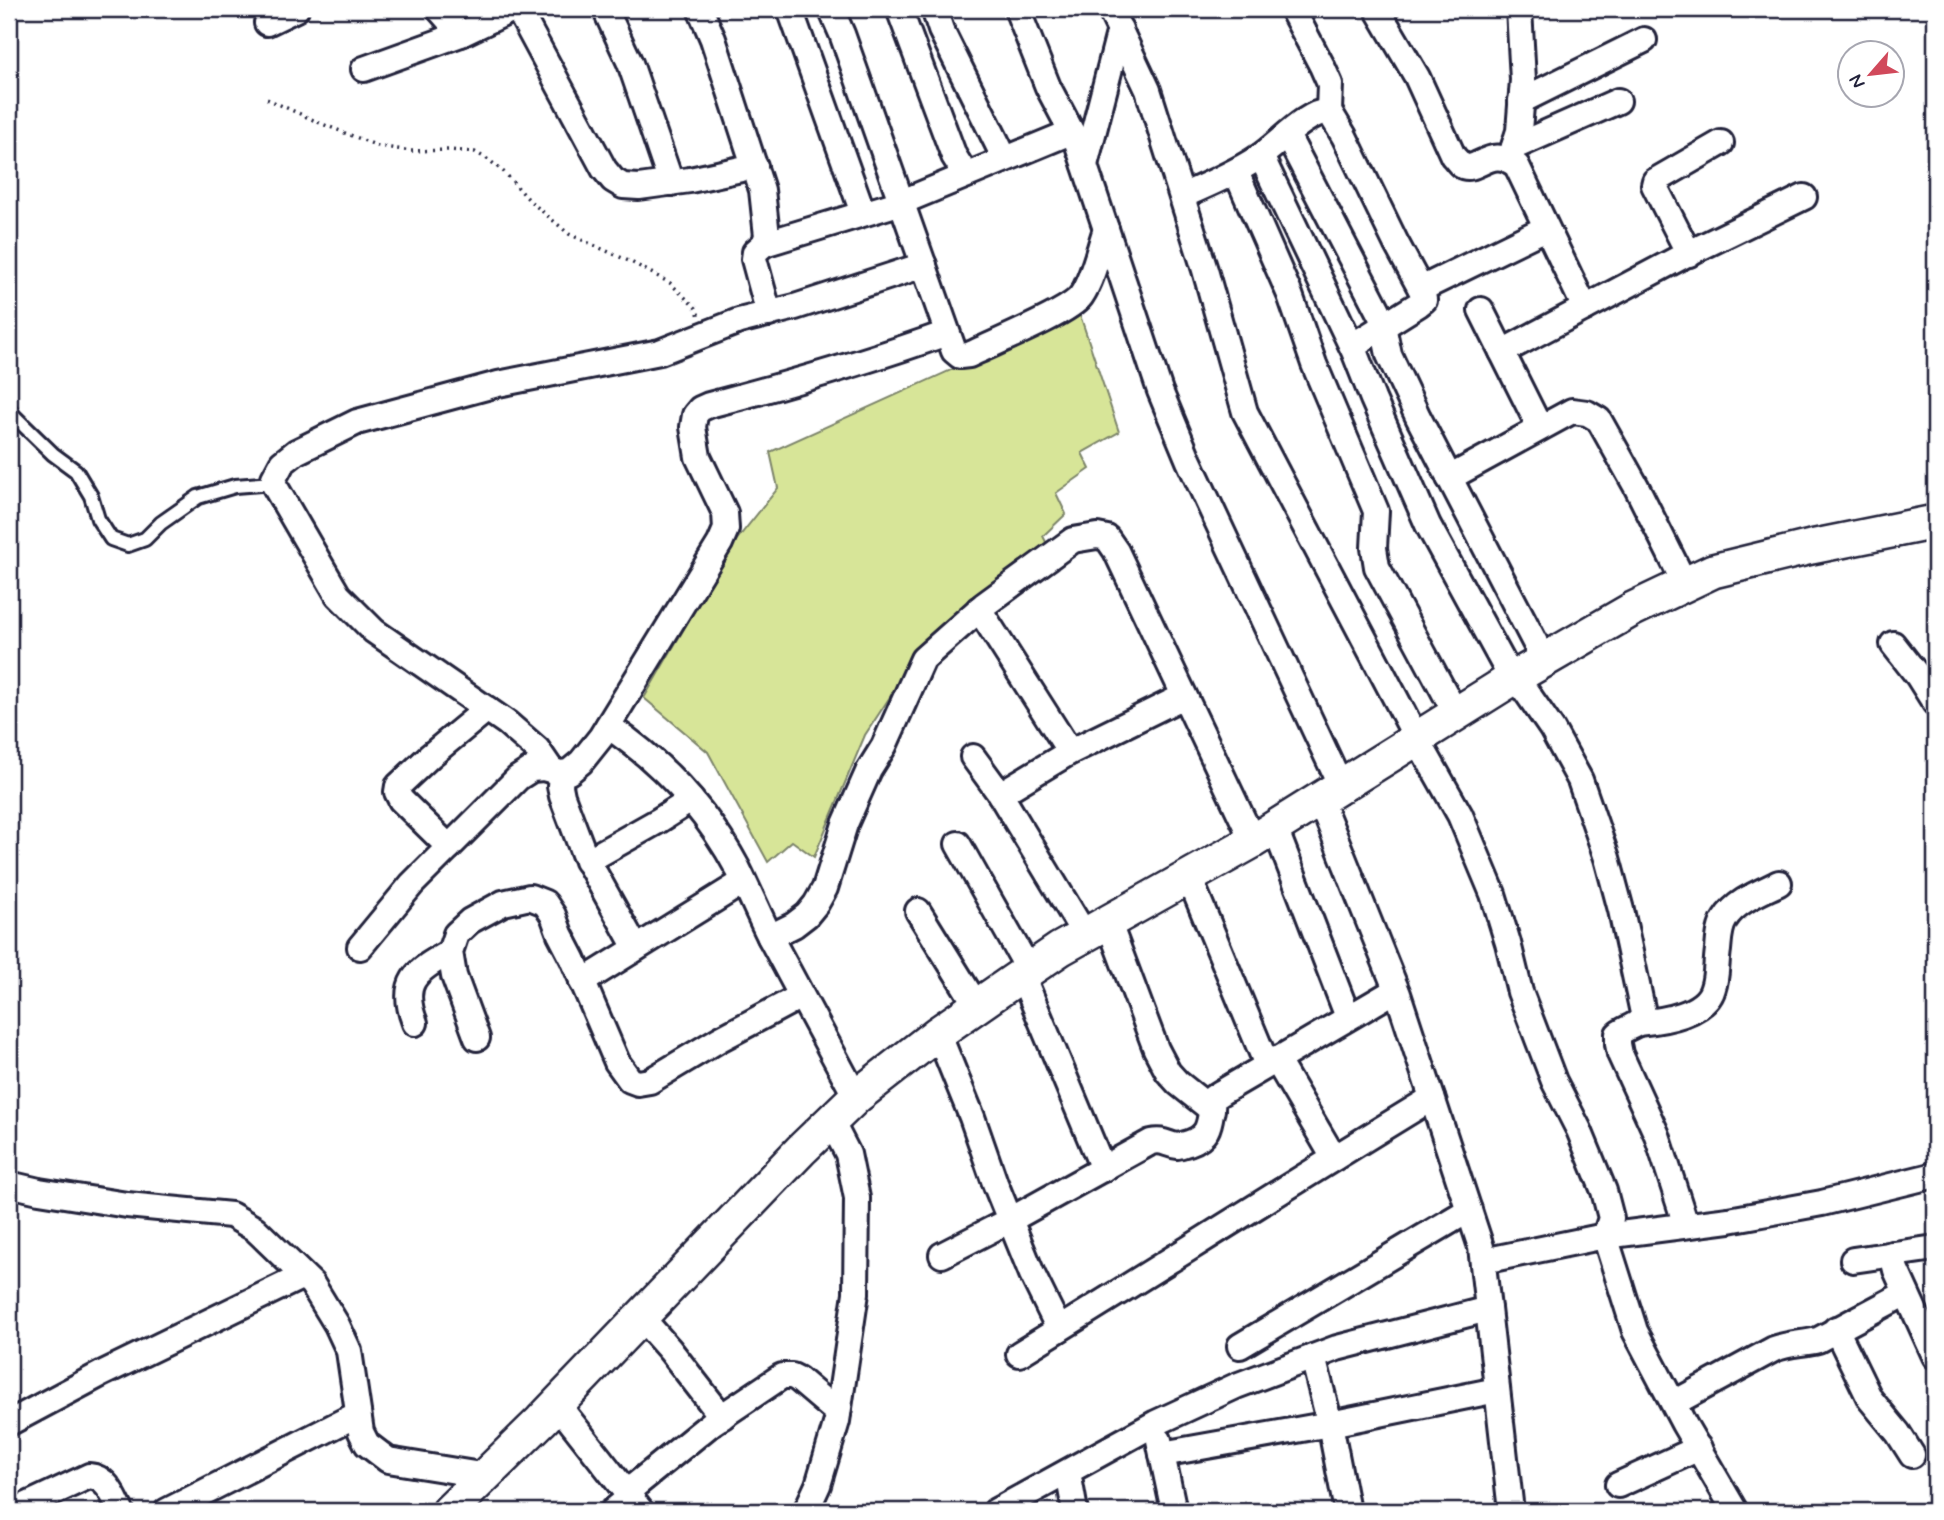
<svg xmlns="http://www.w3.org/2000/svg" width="1944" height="1520" viewBox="0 0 1944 1520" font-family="Mynerve,sans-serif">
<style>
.green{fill:#d7e598;stroke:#7c846a;stroke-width:2}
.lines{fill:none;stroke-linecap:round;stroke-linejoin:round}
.lane-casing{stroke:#22223b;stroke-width:18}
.street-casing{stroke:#22223b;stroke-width:30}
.secondary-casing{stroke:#22223b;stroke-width:38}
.path{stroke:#22223b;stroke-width:3.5;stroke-dasharray:2 5;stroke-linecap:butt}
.lane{stroke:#fff;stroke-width:12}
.street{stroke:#fff;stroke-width:24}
.secondary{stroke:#fff;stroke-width:33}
</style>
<rect width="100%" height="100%" fill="#fff"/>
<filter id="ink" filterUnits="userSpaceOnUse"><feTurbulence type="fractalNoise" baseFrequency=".0143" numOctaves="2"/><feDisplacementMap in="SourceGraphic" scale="14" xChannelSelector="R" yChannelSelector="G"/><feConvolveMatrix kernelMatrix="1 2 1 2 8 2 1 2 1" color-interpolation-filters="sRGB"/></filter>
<g filter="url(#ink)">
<path class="green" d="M 1079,312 L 1119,432 L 1082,453 L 1090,469 L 1056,493 L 1066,514 L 1043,536 L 1048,546 L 917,656 L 865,735 L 814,857 L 792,841 L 768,862 L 708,752 L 644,698 L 731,547 L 778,488 L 770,452 Z"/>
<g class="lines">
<defs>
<path id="lane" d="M 9,408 L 14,416 L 53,454 L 76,471 L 91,496 L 98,519 L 111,539 L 128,545 L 145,539 L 161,523 L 198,497 L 235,486 L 273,483"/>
<g id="street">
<path d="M 439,9 L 461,34"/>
<path d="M 518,9 L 604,169 L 613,180 L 623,186 L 639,187 L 690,180 L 755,166"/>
<path d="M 605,9 L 630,63 L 671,183"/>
<path d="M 700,9 L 713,39 L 762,190 L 767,236 L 764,244 L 755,252 L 754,259 L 769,314"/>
<path d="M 831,9 L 842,34 L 954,351 L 960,356 L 969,355 C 991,344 1069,313 1081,296 C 1093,279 1099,249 1106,229"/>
<path d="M 899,9 L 954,156 L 966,175"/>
<path d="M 934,9 L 941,30 L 1005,159"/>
<path d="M 1017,9 L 1048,87 L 1077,142 L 1160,391 L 1189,461 L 1341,786"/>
<path d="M 1110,9 L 1148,90 L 1205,270 L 1245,412 L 1417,739 L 1460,815 L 1493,894 L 1508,943 L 1520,992 L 1554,1081 L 1579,1130 L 1604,1191 L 1611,1218 L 1605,1236 L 1635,1331 L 1684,1424 L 1735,1511"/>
<path d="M 1292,9 L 1322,66 L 1330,84 L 1329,111"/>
<path d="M 1377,9 L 1417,77 L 1453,156 C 1454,157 1460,164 1461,165 C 1477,175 1491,143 1517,166 L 1585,308"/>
<path d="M 791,12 L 863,213"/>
<path d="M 267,23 L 296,9"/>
<path d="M 364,69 L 461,34 L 513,9"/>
<path d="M 1521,101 L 1644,40"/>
<path d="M 1287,135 L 1381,316 L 1389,355 L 1418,417 L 1544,660"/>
<path d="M 1514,147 L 1618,101"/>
<path d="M 1261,156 L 1354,351 L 1373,399 L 1428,525 L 1512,679"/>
<path d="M 1510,159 L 1519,131 L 1523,80 L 1519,9"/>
<path d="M 1085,165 L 1120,29"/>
<path d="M 1236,172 L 1290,295 L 1314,364 L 1376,511 L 1374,548 L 1377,567 L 1456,714"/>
<path d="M 1182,196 C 1207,185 1233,174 1256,159 C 1278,146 1303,113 1329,111 L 1344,136 L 1396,243 L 1423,293 L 1424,300 L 1419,304 L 1352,346"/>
<path d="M 764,244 L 902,202 L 1071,132"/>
<path d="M 1689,254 L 1654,185 L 1655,181 L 1721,143"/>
<path d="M 1421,289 L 1546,228"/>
<path d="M 1481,310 L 1540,428"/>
<path d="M 1502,352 L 1685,255 L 1804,197"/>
<path d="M 1449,478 L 1572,411 L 1587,413 L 1599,420 L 1636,486 L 1685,584"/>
<path d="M 979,609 L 1070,752"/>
<path d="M 1893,644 L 1918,676 L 1935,703"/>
<path d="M 1516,677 L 1552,729 L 1580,780 L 1607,858 L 1621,910 L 1643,1013 C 1641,1026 1628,1026 1618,1034 L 1618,1044 L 1620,1054 L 1657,1135 L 1686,1225"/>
<path d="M 608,726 C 662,762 707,811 738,869 C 749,891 759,915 770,937"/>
<path d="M 973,757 L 1000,794 L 1085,935"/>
<path d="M 550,768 L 537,749 L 507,723 L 374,631 L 338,595 L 273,483 L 274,478 L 282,463 L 296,452 L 357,422 L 498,384 L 660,352 L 739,321 L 795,307 L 924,265"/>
<path d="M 561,773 L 560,786 L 562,796 L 584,854 L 636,948"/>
<path d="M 1000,794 L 1070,752 L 1184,696"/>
<path d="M 1320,800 L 1398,994 L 1481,1247 L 1511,1511"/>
<path d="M 1275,828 L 1348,1017"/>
<path d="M 958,844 L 1029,970"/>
<path d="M 449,847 L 401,800 L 397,792 L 398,786 L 430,756 L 487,709"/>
<path d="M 587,861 L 658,821 L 691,800"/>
<path d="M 1189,877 L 1267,1065"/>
<path d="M 918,911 L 977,1006"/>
<path d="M 1108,921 L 1156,1049 L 1168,1072 L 1178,1083 L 1212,1110"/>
<path d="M 360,947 L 412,884 L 518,778 L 532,769 L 543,768 L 561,773 L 569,772 L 581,762 L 601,737 L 720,543 L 726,529 L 725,513 L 698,457 L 693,427 L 695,415 L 700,409 L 709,405 C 790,384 869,361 947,333"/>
<path d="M 1022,975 L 1103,1169"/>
<path d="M 582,982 L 743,882"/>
<path d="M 415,1023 C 399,982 416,971 450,952"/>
<path d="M 1638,1023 C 1661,1021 1706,1015 1713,988 C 1717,977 1716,962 1718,950 C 1719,940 1719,928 1725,919 C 1736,901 1761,892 1779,883"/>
<path d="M 938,1033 L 972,1117 L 995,1183 L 1032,1274 L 1059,1329"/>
<path d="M 477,1038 L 454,976 L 450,952 L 456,934 L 470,921 L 503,903 L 530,897 L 545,903 L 553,915 L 560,934 L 573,959 L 617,1062 L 630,1080 L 638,1083 L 650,1081 L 720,1039 L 801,996"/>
<path d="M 1276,1059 L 1334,1158"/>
<path d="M 856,1097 L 770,937 L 794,925 L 807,915 L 816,904 L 825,888 L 845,824 L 869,770 L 884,746 L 923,659 L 984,605 L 1073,540 L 1097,536 L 1107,538 L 1116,551 L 1253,841"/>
<path d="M 9,1184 L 39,1191 L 127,1205 L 231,1215 L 255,1229 L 312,1284 L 337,1325 L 349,1351 L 361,1432 L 367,1444 L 388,1460 L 487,1476"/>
<path d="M 1892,1254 L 1896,1270 L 1935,1356"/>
<path d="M 942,1255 L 1010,1220 L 1151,1142 C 1164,1139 1167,1145 1178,1146 C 1179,1146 1188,1143 1189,1143 C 1214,1134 1208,1119 1214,1097 L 1222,1092 L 1396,990"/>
<path d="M 1853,1260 L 1935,1248"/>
<path d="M 1483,1261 L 1605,1236 L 1729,1220 L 1822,1203 L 1935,1175"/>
<path d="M 640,1316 L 670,1350 L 722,1417"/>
<path d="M 1836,1329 L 1870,1399 L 1898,1433 L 1912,1455"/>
<path d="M 1240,1346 L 1469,1210"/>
<path d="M 1019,1354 C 1157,1269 1294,1182 1432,1098"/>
<path d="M 1313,1357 L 1330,1424 L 1347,1511"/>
<path d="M 1674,1403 L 1774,1349 C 1790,1343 1802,1344 1818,1340 L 1906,1293"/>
<path d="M 557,1404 L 641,1511"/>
<path d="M 9,1423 L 101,1374 L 303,1276"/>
<path d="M 1159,1440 L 1174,1511"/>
<path d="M 1162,1454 L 1330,1424 L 1497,1390"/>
<path d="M 1068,1472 L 1075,1511"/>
<path d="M 1618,1485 L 1699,1448"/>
<path d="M 627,1492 L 712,1423 L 782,1376 L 792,1376 L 798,1379 L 838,1413"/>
<path d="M 14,1511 L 89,1476 C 107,1477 114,1497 121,1511"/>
<path d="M 167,1511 L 358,1414"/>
<path d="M 613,1511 L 630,1497"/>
<path d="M 806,1511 L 818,1485 L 837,1421 L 856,1293 L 857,1198 L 848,1154 L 831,1121"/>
<path d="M 996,1511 L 1156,1423 L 1236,1386 L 1337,1348 L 1488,1309"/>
</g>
<path id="secondary" d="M 449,1511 L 541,1421 L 801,1150 L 856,1097 L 938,1033 L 1013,981 L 1060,949 L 1253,841 L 1512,679 L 1633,609 L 1713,571 L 1811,547 L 1935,522"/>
</defs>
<use href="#lane" class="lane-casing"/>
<use href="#street" class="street-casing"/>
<use href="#secondary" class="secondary-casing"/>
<path class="path" d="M 267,99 L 320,123 L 378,146 L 411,151 L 449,150 L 475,152 L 489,160 L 505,173 L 530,201 L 569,234 L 631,262 L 670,283 L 696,308 L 699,316"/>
<use href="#lane" class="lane"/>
<use href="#street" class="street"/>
<use href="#secondary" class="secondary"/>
</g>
</g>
<rect width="1944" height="1520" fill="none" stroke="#fff" stroke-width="35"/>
<rect x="18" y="18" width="1909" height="1485" fill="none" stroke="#22223b" stroke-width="2.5" filter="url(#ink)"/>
<g transform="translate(1871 74) rotate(242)"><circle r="33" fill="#ffffff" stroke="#a7a7b1" stroke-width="2"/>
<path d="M0-5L12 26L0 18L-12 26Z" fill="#d1495b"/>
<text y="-10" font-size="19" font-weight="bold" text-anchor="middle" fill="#22223b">N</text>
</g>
</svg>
